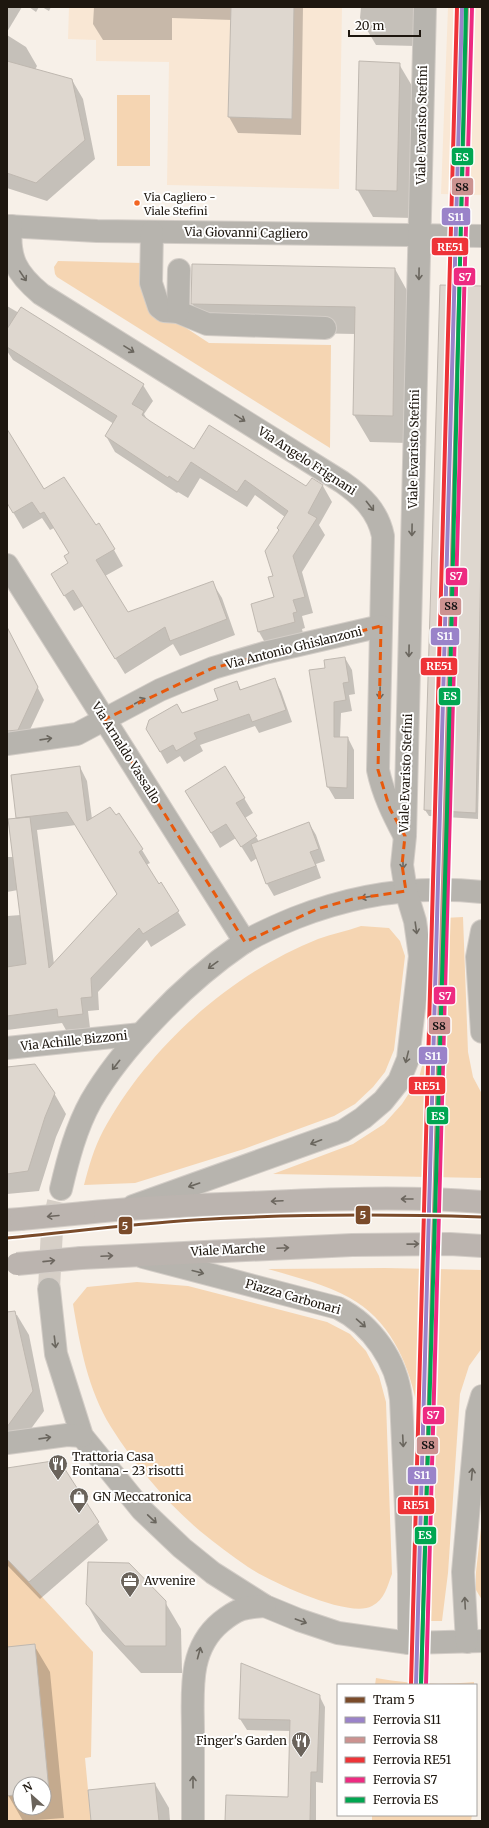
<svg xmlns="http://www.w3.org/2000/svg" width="489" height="1828" viewBox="0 0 489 1828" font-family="Merriweather,serif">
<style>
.built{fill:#f9e7d4}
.green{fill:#f5d5b2;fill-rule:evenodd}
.shadow{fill:#0003;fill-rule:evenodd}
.building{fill:#ded7cf;stroke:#bfb8b0}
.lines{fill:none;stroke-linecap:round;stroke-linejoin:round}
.minor-tunnel{stroke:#d6cfc7;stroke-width:22;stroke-dasharray:22 11;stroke-linecap:butt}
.minor-casing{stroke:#d3cdc7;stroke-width:24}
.major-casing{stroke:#d3cdc7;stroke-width:24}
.minor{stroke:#b7b4ae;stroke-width:22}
.major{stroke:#bbb4af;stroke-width:22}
.major-bridge-casing{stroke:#d3cdc7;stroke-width:24;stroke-linecap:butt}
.major-bridge{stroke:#bbb4af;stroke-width:22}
.rail-1-casing{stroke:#fff;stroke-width:7}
.rail-2-casing{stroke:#fff;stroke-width:7}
.rail-3-casing{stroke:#fff;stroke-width:7}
.rail-4-casing{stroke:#fff;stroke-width:7}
.rail-5-casing{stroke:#fff;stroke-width:7}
.rail-1{stroke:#9a83c9;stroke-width:4}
.rail-2{stroke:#cc9290;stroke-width:4}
.rail-3{stroke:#ee3338;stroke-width:4}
.rail-4{stroke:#ed2a81;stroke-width:4}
.rail-5{stroke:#00a651;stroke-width:4}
.tram-1-casing{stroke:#fff;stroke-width:6}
.tram-1{stroke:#7a4b2a;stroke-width:3}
.oneway{stroke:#6a665e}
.oneway2{stroke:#6c665f}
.marked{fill:none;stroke:#e8590c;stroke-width:3;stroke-dasharray:8 5;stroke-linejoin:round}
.bus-dot{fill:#f26522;stroke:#fff;stroke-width:1.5}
.labels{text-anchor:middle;stroke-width:4;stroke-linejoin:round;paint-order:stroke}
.bus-label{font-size:11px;fill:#1e170f;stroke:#fff;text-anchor:start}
.street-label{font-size:12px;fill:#1e170f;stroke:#fff}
.poi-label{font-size:12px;fill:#1e170f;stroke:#fff;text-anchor:start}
.line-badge{stroke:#fff;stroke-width:1.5}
.badge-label{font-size:11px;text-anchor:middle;font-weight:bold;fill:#fff}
.pale-badge-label{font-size:11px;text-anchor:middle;font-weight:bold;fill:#111}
</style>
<rect width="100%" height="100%" fill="#f7f0e8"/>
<g class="built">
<path d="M 69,7 L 342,7 L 339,189 L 167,185 L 169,62 L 96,61 L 96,40 L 68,39 Z"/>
<path d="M 448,7 L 482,7 L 482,195 L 441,194 Z"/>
</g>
<g class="green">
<rect x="117" y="95" width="33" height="71"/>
<path d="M 58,261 L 143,263 L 142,283 L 151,314 L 156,319 L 180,324 L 209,343 L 331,345 L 330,448 L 57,277 L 55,274 L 54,267 Z"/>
<path d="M 463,917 L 468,1052 L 473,1077 L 482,1094 L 482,1178 L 273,1174 L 353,1144 L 384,1124 L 402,1104 L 419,1078 L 425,1054 L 444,918 Z"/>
<path d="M 361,926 L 389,928 L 400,941 L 405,956 L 394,1050 L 385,1072 L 373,1087 L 355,1104 L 334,1116 L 244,1149 L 135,1183 L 84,1185 C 89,1166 94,1148 103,1131 C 148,1048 230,974 318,939 C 332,934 347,931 361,926 Z"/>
<path d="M 385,1268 L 482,1270 L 482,1348 L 469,1366 L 460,1394 L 448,1573 L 442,1621 L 426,1621 L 425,1573 L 416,1401 C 407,1359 388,1319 350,1298 C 325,1284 295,1277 268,1269 Z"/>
<path d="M 137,1282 L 188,1286 L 327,1322 L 350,1334 L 366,1351 L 379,1376 L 386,1402 L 392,1574 C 387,1587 385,1599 372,1606 C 349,1619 269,1581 248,1567 C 232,1556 215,1543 200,1531 C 166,1502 135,1465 111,1427 C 88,1390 80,1346 73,1304 L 87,1287 Z"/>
<path d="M 482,1519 L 482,1600 L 476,1590 L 476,1572 Z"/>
<path d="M 7,1559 L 93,1652 L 91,1757 L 85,1758 L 91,1821 L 7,1821 ZM 20,1784 L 44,1784 L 44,1808 L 20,1808 Z"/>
<path d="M 376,1678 C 408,1684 440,1685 474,1682 L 474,1685 L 375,1685 Z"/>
<path d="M 372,1815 L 472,1815 L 471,1821 L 372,1821 Z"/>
</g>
<g class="shadow">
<path d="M 7,7 L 22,7 L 7,32 Z"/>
<path d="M 29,7 L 39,7 L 36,12 Z"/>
<path d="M 42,7 L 51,7 L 49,11 Z"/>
<path d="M 94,7 L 303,7 L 301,135 L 238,133 L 229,117 L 232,20 L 172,18 L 172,40 L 103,40 L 93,24 Z"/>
<path d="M 361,7 L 417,7 L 416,46 L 376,45 L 360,18 Z"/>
<path d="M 7,35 L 26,47 L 37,66 L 35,70 L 72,80 L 83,99 L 95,159 L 47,201 L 7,188 Z"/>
<path d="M 399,64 L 415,91 L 413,218 L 373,217 L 357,189 Z"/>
<path d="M 395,269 L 410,296 L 408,443 L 370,442 L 354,415 L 355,334 L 207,331 L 192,303 Z"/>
<path d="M 482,287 L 482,645 L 478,819 L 429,816 L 425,810 Z"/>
<path d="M 7,306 L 143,385 L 153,401 L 144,414 L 148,421 L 194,450 L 306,487 L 312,479 L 323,486 L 332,502 L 319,525 L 325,535 L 302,572 L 313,613 L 302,616 L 305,628 L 302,629 L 304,638 L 268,648 L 259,632 L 276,598 L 274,577 L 280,531 L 278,528 L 285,517 L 255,495 L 247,507 L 200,478 L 188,498 L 178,492 L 177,493 L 115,452 L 106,436 L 114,424 L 13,360 L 7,351 Z"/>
<path d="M 7,431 L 44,491 L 95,526 L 114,550 L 123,566 L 105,576 L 128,614 L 212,582 L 222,598 L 235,635 L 180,656 L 173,644 L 125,674 L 83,606 L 74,611 L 61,590 L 70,563 L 70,554 L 54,528 L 50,530 L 42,518 L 23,529 L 7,502 Z"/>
<path d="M 7,633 L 25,663 L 44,700 L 27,736 L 7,739 Z"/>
<path d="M 345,658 L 352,670 L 355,694 L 349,695 L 352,711 L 341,713 L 340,738 L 348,738 L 354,750 L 354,799 L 335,799 L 328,787 L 326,669 Z"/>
<path d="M 274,679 L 281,691 L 292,722 L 259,733 L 255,726 L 200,745 L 203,751 L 184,762 L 180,756 L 167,764 L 147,728 L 219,700 L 237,682 L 241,690 Z"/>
<path d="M 80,767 L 87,781 L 92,819 L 142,850 L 150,863 L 146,865 L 159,885 L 161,884 L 186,925 L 151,947 L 147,940 L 98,992 L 99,1010 L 88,1011 L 90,1028 L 66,1030 L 62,1023 L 7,1030 L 7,916 L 21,915 L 18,890 L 7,892 L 7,857 L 13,857 L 17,818 ZM 76,825 L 118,895 L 54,964 L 37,830 Z"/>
<path d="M 244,798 L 253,813 L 245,818 L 259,842 L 309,823 L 316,835 L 325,861 L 316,864 L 321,878 L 274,896 L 267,884 L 257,858 L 251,862 L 236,838 L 220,848 L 195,806 Z"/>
<path d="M 7,1068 L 54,1093 L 66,1114 L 56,1137 L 39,1191 L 7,1194 Z"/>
<path d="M 17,1315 L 29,1335 L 44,1411 L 22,1441 L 7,1443 L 7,1316 Z"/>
<path d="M 7,1469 L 98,1523 L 108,1540 L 40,1599 L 7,1565 Z"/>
<path d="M 165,1602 L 181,1629 L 182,1673 L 141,1673 L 102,1631 L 87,1604 Z"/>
<path d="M 34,1645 L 50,1672 L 64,1818 L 23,1821 L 8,1795 L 7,1783 L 7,1648 ZM 20,1784 L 44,1784 L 44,1808 L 20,1808 Z"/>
<path d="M 319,1695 L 325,1707 L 323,1783 L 316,1782 L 316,1821 L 226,1821 L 289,1798 L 291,1731 L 247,1730 L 240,1719 Z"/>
<path d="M 155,1784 L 169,1808 L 170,1821 L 92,1821 Z"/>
</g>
<g class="building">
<path d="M 231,7 L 294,7 L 292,119 L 228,117 Z"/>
<path d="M 7,61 L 72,79 L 85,140 L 36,183 L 7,173 Z"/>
<path d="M 359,61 L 400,63 L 397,191 L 356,190 Z"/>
<path d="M 192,264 L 395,268 L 393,416 L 353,415 L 355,307 L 191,304 Z"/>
<path d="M 440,285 L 482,286 L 482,504 L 476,813 L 424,810 Z"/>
<path d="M 21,307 L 144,384 L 132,404 L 144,411 L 142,415 L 150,421 L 194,449 L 209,425 L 306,486 L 312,478 L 323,485 L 308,513 L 317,518 L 293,556 L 305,597 L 293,600 L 297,612 L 293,613 L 295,622 L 258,632 L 251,604 L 274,597 L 268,577 L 273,576 L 265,551 L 279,530 L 277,528 L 288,511 L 245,480 L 237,492 L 191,462 L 178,482 L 169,476 L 168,478 L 105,436 L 117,416 L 7,347 L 7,329 Z"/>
<path d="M 7,429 L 44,489 L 64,477 L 96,525 L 99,523 L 115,549 L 96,560 L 128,612 L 213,581 L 227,619 L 170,641 L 165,627 L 115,659 L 73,590 L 64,596 L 51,574 L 68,563 L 64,556 L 69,553 L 44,512 L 40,514 L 32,502 L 13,513 L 7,503 Z"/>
<path d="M 7,627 L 38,687 L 18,730 L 7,731 Z"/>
<path d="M 345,657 L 349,682 L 343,683 L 346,700 L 334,702 L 334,737 L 348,737 L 347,788 L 327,787 L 309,670 L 325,668 L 324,660 Z"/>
<path d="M 275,678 L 286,710 L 252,722 L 249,714 L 194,733 L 197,739 L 176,751 L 173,745 L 160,752 L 146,729 L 149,720 L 177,704 L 182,713 L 218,700 L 214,689 L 237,681 L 240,690 Z"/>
<path d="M 80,766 L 87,821 L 110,807 L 116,815 L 119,813 L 143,849 L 139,852 L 159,884 L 161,882 L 179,911 L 143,934 L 139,928 L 91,978 L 92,997 L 81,998 L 83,1014 L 58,1017 L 57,1009 L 7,1016 L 7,967 L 26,964 L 8,819 L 30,817 L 49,968 L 117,894 L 67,812 L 16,818 L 11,775 Z"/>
<path d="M 225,766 L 245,798 L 236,803 L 257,836 L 241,847 L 226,824 L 211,833 L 185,791 Z"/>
<path d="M 309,822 L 319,849 L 310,852 L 316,866 L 266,884 L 251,844 Z"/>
<path d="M 35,1064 L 55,1093 L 45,1117 L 28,1171 L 7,1174 L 7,1067 Z"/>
<path d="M 15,1311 L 33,1391 L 7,1427 L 7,1312 Z"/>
<path d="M 59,1460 L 99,1522 L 29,1582 L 7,1559 L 7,1468 Z"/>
<path d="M 88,1562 L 129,1563 L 166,1601 L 166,1646 L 125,1646 L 86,1604 Z"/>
<path d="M 35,1644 L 49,1791 L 44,1792 L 44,1784 L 20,1784 L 20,1794 L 7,1796 L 7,1647 Z"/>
<path d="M 241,1663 L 320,1695 L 317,1772 L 311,1772 L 310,1821 L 225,1821 L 226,1795 L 288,1797 L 290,1720 L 239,1719 Z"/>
<path d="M 155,1783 L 159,1821 L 91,1821 L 88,1790 Z"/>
</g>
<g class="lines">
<path class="minor-tunnel" d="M 49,1289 L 52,1229 L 61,1189"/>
<defs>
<g id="minor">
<path d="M 7,226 L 97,231 L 482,236"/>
<path d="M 11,226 C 8,258 16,273 41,294 L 342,482 C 362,496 378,511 383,536 L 378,770 C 383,794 393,814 404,835"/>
<path d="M 152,232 L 151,283 L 159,307 L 164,311 L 178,312 L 207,324 L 325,328"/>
<path d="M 178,312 L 179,270"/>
<path d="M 7,565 L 245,942"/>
<path d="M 7,744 L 77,734 L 160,690 L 213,668 L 264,653 L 381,626"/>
<path d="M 482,931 L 477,957 L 482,1032"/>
<path d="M 7,1048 L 141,1034"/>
<path d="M 61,1189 C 68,1159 76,1128 91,1101 C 108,1072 131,1044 154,1020 C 181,991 211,965 243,943 C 259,933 278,925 295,918 C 355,894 418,885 482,892"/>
<path d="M 133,1206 L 343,1131 L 363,1118 L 383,1101 L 399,1081 L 408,1059 L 420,956 L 415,921 L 406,891 L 402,865 L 405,836 L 425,7"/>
<path d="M 143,1257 L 338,1308 C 372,1325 397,1361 401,1399 L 409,1574 L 409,1643"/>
<path d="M 49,1289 L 56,1354 L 82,1436 L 142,1510 L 182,1548 L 213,1573 L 265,1606 L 299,1620 L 338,1633 L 409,1643 L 482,1641"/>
<path d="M 7,1443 L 67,1435 L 82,1436"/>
<path d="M 467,1642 L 463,1572 L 477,1413 L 482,1396"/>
<path d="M 193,1821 C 193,1792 193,1762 193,1733 C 193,1693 187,1650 221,1622 C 237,1609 244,1607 265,1606"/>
</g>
<g id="major">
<path d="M 84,1213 C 139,1207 193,1205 248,1203 C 326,1199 405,1196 482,1202"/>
<path d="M 7,1220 L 21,1219"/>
<path d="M 81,1258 L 352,1245 L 450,1244 L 482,1246"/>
</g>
</defs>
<use href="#minor" class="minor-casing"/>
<use href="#major" class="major-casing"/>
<use href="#minor" class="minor"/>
<use href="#major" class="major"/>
<defs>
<g id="major-bridge">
<path d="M 21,1219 L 84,1213"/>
<path d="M 17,1264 L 81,1258"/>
</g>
</defs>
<use href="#major-bridge" class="major-bridge-casing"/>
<use href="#major-bridge" class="major-bridge"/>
<defs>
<path id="rail-1" d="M 416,1685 L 462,7"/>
<path id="rail-2" d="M 421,1685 L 467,7"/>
<path id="rail-3" d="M 411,1685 L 457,7"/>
<path id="rail-4" d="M 426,1685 L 472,7"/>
<path id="rail-5" d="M 421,1685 L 447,812 L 466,7"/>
</defs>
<use href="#rail-1" class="rail-1-casing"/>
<use href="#rail-2" class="rail-2-casing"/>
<use href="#rail-3" class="rail-3-casing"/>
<use href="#rail-4" class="rail-4-casing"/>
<use href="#rail-5" class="rail-5-casing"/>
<use href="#rail-1" class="rail-1"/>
<use href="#rail-2" class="rail-2"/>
<use href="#rail-3" class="rail-3"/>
<use href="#rail-4" class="rail-4"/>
<use href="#rail-5" class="rail-5"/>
<defs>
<path id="tram-1" d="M 7,1238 C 69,1232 132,1224 194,1220 C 290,1214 386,1214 482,1217"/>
</defs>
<use href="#tram-1" class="tram-1-casing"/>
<use href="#tram-1" class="tram-1"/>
</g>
<defs><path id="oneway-shaft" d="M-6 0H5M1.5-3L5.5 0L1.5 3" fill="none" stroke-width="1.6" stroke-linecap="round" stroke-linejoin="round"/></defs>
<g class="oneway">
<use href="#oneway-shaft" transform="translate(419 274) rotate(91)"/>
<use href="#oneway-shaft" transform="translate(23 276) rotate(56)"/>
<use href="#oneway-shaft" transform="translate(129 349) rotate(32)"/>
<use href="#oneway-shaft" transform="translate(240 418) rotate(32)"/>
<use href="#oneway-shaft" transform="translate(370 506) rotate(52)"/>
<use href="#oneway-shaft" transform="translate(412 530) rotate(91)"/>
<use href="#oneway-shaft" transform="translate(409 651) rotate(91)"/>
<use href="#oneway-shaft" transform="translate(380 693) rotate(91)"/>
<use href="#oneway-shaft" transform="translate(140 701) rotate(-28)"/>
<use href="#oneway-shaft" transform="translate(46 739) rotate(-8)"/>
<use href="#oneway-shaft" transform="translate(403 863) rotate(89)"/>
<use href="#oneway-shaft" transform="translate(367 897) rotate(170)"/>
<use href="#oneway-shaft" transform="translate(416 928) rotate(82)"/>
<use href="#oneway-shaft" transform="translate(213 965) rotate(144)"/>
<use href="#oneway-shaft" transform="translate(407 1057) rotate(104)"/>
<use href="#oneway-shaft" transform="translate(116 1065) rotate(128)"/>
<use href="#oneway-shaft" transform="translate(316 1142) rotate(159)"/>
<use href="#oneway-shaft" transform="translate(194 1185) rotate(161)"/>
<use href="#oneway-shaft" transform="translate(198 1272) rotate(15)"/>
<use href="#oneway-shaft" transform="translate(361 1323) rotate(41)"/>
<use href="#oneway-shaft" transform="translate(55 1342) rotate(83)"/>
<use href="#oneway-shaft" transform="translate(45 1438) rotate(-8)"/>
<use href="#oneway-shaft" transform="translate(403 1441) rotate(87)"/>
<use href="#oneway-shaft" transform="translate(472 1474) rotate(-85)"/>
<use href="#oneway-shaft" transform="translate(152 1519) rotate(43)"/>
<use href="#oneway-shaft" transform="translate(465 1603) rotate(-93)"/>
<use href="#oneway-shaft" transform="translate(301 1621) rotate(20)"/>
<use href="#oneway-shaft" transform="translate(199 1653) rotate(-75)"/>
<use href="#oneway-shaft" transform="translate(193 1782) rotate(-90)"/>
</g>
<g class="oneway2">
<use href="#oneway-shaft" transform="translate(407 1199) rotate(180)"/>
<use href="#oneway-shaft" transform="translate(277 1201) rotate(177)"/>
<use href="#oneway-shaft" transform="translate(53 1216) rotate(175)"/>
<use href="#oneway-shaft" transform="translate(413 1244) rotate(-1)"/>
<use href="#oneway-shaft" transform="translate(283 1248) rotate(-3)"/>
<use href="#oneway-shaft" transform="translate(107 1256) rotate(-3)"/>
<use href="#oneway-shaft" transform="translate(49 1261) rotate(-6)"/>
</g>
<path class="marked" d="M 381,626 L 378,770 L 390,809 L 405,836 L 402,865 L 406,891 L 353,899 L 317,909 L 245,942 L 105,719 L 213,668 Z"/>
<defs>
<symbol id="restaurant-pin" viewBox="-11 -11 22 30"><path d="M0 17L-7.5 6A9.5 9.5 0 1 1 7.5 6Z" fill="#6a635b" stroke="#fff"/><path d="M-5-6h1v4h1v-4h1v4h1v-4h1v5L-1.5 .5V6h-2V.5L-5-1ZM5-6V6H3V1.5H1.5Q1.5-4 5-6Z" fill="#fff"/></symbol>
<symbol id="shop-pin" viewBox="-11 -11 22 30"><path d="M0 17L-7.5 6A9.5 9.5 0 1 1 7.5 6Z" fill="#6a635b" stroke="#fff"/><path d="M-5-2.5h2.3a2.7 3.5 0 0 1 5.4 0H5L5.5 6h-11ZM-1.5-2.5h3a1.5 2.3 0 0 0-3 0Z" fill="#fff"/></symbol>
<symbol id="office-pin" viewBox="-11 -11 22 30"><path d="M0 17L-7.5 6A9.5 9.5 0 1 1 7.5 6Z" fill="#6a635b" stroke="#fff"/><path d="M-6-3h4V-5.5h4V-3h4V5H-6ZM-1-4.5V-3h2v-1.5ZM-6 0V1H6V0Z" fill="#fff"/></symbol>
</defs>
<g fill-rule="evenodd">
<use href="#restaurant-pin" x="47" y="1453" width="22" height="30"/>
<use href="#shop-pin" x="68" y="1486" width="22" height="30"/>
<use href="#office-pin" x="119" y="1570" width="22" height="30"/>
<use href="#restaurant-pin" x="290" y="1730" width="22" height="30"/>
</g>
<circle class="bus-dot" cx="137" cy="203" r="3.5"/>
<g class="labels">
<g class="bus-label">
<text x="144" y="201">Via Cagliero -<tspan x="144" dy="14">Viale Stefini</tspan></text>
</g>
<g class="street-label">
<text transform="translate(422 125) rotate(-89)" y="4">Viale Evaristo Stefini</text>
<text transform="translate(246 233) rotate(1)" y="4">Via Giovanni Cagliero</text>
<text transform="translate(414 449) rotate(-89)" y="4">Viale Evaristo Stefini</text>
<text transform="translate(307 461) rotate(33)" y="4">Via Angelo Frignani</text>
<text transform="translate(294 648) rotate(-14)" y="4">Via Antonio Ghislanzoni</text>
<text transform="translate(126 753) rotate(58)" y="4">Via Arnaldo Vassallo</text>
<text transform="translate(406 773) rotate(-88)" y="4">Viale Evaristo Stefini</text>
<text transform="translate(74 1041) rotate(-6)" y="4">Via Achille Bizzoni</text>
<text transform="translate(228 1250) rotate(-3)" y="4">Viale Marche</text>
<text transform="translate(293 1297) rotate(16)" y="4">Piazza Carbonari</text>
</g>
<g class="poi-label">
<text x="72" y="1461">Trattoria Casa<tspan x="72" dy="14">Fontana - 23 risotti</tspan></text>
<text x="93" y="1501">GN Meccatronica</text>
<text x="144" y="1585">Avvenire</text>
<text x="287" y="1745" text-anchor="end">Finger's Garden</text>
</g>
</g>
<g class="line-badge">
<rect x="451" y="147" width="23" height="19" rx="4" fill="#00a651"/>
<rect x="451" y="177" width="23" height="19" rx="4" fill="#cc9290"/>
<rect x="441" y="207" width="30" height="19" rx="4" fill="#9a83c9"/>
<rect x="431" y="237" width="38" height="19" rx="4" fill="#ee3338"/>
<rect x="453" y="267" width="23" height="19" rx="4" fill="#ed2a81"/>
<rect x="445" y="567" width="23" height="19" rx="4" fill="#ed2a81"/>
<rect x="439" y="597" width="23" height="19" rx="4" fill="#cc9290"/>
<rect x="430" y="627" width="30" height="19" rx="4" fill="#9a83c9"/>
<rect x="420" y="657" width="38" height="19" rx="4" fill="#ee3338"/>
<rect x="438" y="687" width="23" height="19" rx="4" fill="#00a651"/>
<rect x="433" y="986" width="23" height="19" rx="4" fill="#ed2a81"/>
<rect x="428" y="1016" width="23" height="19" rx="4" fill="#cc9290"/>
<rect x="418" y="1046" width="30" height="19" rx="4" fill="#9a83c9"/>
<rect x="408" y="1076" width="38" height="19" rx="4" fill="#ee3338"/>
<rect x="426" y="1106" width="23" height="19" rx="4" fill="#00a651"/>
<rect x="355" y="1205" width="16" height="20" rx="4" fill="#7a4b2a"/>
<rect x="118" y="1216" width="15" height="19" rx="4" fill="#7a4b2a"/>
<rect x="422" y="1406" width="23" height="19" rx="4" fill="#ed2a81"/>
<rect x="416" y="1436" width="23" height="19" rx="4" fill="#cc9290"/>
<rect x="407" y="1466" width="30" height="19" rx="4" fill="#9a83c9"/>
<rect x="397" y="1496" width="38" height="19" rx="4" fill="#ee3338"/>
<rect x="414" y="1526" width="23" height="19" rx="4" fill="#00a651"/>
</g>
<g class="badge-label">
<text x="462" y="161">ES</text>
<text x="456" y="221">S11</text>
<text x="450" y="251">RE51</text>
<text x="465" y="281">S7</text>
<text x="456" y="580">S7</text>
<text x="445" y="640">S11</text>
<text x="439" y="670">RE51</text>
<text x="450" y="700">ES</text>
<text x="445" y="1000">S7</text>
<text x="433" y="1060">S11</text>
<text x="427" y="1090">RE51</text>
<text x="438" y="1120">ES</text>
<text x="363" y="1219">5</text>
<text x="125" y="1230">5</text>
<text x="433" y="1419">S7</text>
<text x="422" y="1479">S11</text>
<text x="416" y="1509">RE51</text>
<text x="425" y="1539">ES</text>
</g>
<g class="pale-badge-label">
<text x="462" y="191">S8</text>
<text x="451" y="610">S8</text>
<text x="439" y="1030">S8</text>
<text x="428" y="1449">S8</text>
</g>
<rect width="489" height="1828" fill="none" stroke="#1e170f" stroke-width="16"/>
<rect x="337" y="1684" width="140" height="132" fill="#ffffff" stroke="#a5a29f"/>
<rect x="345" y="1697" width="20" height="6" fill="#7a4b2a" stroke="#a5a29f"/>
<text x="373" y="1704" font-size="12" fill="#1e170f">Tram 5</text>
<rect x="345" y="1717" width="20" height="6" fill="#9a83c9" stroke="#a5a29f"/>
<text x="373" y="1724" font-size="12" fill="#1e170f">Ferrovia S11</text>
<rect x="345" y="1737" width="20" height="6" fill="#cc9290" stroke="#a5a29f"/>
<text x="373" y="1744" font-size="12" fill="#1e170f">Ferrovia S8</text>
<rect x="345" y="1757" width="20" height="6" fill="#ee3338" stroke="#a5a29f"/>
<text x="373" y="1764" font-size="12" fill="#1e170f">Ferrovia RE51</text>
<rect x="345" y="1777" width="20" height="6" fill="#ed2a81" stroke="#a5a29f"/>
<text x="373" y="1784" font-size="12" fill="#1e170f">Ferrovia S7</text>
<rect x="345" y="1797" width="20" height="6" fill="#00a651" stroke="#a5a29f"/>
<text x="373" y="1804" font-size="12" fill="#1e170f">Ferrovia ES</text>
<g transform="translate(32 1796) rotate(333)"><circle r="19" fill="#ffffff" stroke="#a5a29f"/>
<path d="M0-3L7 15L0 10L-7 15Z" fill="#6a635b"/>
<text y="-6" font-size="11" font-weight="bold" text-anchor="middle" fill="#1e170f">N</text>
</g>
<path d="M349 30v6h71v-6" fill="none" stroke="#1e170f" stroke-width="2"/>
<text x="355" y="30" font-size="12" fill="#1e170f" stroke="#ffffff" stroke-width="3" paint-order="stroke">20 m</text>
</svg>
